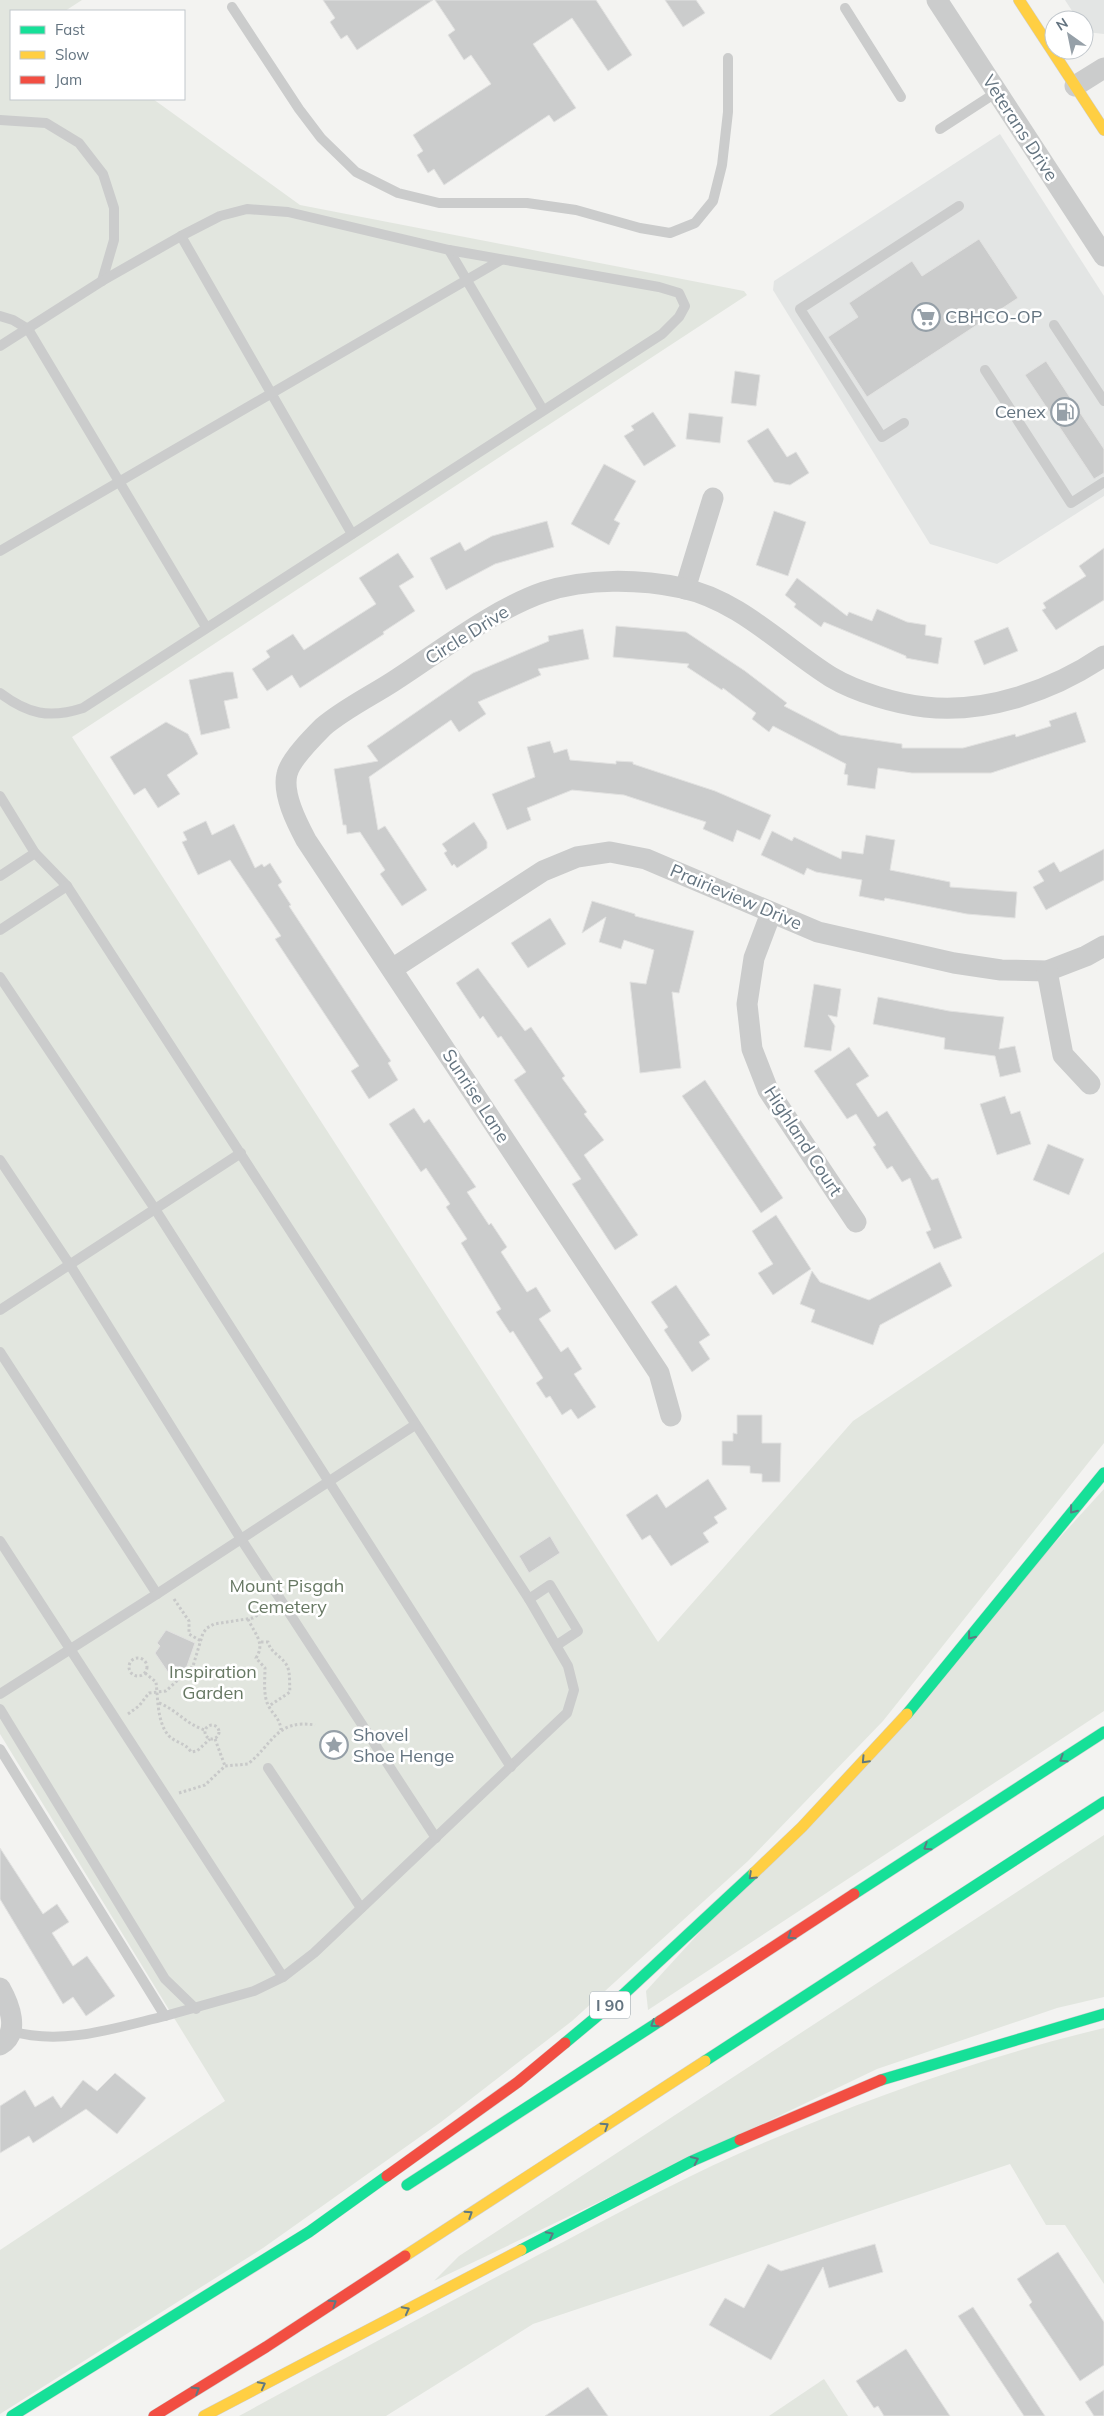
<svg xmlns="http://www.w3.org/2000/svg" width="1104" height="2416" viewBox="0 0 1104 2416" font-family="Mulish,sans-serif">
<style>
.built{fill:#e3e5e4}
.green{fill:#e2e6df}
.building{fill:#cbcccc;stroke:#e2e2e1}
.lines{fill:none;stroke-linecap:round;stroke-linejoin:round}
.fast-casing{stroke:#cfcfcf;stroke-width:12}
.slow-casing{stroke:#cfcfcf;stroke-width:12}
.jam-casing{stroke:#cfcfcf;stroke-width:12}
.path{stroke:#c8c9c9;stroke-width:3;stroke-dasharray:2.5 2.5;stroke-linecap:butt}
.lane{stroke:#cbcccc;stroke-width:10}
.street{stroke:#cbcccc;stroke-width:21}
.fast{stroke:#16e098;stroke-width:11}
.slow{stroke:#ffcf43;stroke-width:11}
.jam{stroke:#f24e42;stroke-width:11}
.oneway{stroke:#607981}
.labels{text-anchor:middle;stroke-width:5;stroke-linejoin:round;paint-order:stroke}
.shield{fill:#fff;stroke:#929ea6;stroke-width:1}
.shield-label{font-size:16px;font-weight:bold;fill:#647480}
.street-label{font-size:18px;fill:#647480;stroke:#fff}
.poi-label{font-size:18px;fill:#647480;stroke:#fff;text-anchor:start}
.park-label{font-size:18px;fill:#677863;stroke:#fff}
</style>
<rect width="100%" height="100%" fill="#f3f3f1"/>
<g class="built">
<path d="M 1065,0 L 1104,0 L 1104,34 L 1086,32 L 1084,20 L 1078,20 Z"/>
<path d="M 1000,134 L 1104,296 L 1104,496 L 997,564 L 930,544 L 773,290 L 774,281 Z"/>
</g>
<g class="green">
<path d="M 0,0 L 82,0 L 65,11 L 11,11 L 11,99 L 153,99 L 300,205 L 744,291 L 747,295 L 72,737 L 658,1642 L 853,1421 L 1104,1252 L 1104,1443 L 883,1721 L 748,1861 L 572,2021 L 441,2122 L 263,2248 L 0,2414 L 0,2250 L 225,2101 L 0,1734 Z"/>
<path d="M 1104,1489 L 1104,1711 L 648,2010 L 646,1991 Z"/>
<path d="M 1104,1835 L 1104,1997 L 1057,2008 L 877,2069 L 434,2281 L 459,2256 Z"/>
<path d="M 1104,2028 L 1104,2284 L 1065,2225 L 1046,2225 L 1010,2164 L 533,2324 L 386,2416 L 239,2416 C 338,2362 438,2308 538,2255 C 604,2221 670,2184 738,2154 C 856,2102 979,2058 1104,2028 Z"/>
<path d="M 824,2379 L 848,2416 L 769,2416 Z"/>
</g>
<g class="building">
<path d="M 323,0 L 433,0 L 357,50 L 347,35 L 341,39 L 330,22 L 335,18 Z"/>
<path d="M 435,0 L 596,0 L 632,55 L 608,71 L 572,18 L 533,44 L 576,108 L 554,122 L 549,115 L 444,185 L 434,169 L 428,173 L 417,155 L 423,151 L 413,135 L 491,84 L 471,55 L 464,60 L 448,35 L 455,30 Z"/>
<path d="M 665,0 L 696,0 L 705,13 L 683,27 Z"/>
<path d="M 979,239 L 1018,298 L 867,397 L 828,337 L 858,317 L 849,303 L 912,261 L 922,276 Z"/>
<path d="M 1046,361 L 1104,449 L 1104,473 L 1094,479 L 1025,375 Z"/>
<path d="M 735,371 L 760,375 L 756,406 L 731,403 Z"/>
<path d="M 653,412 L 676,446 L 644,466 L 624,436 L 634,430 L 631,426 Z"/>
<path d="M 689,413 L 723,417 L 720,443 L 686,439 Z"/>
<path d="M 768,428 L 787,457 L 796,452 L 809,473 L 790,485 L 774,482 L 747,441 Z"/>
<path d="M 604,464 L 636,481 L 614,520 L 620,523 L 609,545 L 571,524 Z"/>
<path d="M 774,511 L 806,522 L 788,576 L 756,565 Z"/>
<path d="M 547,521 L 554,547 L 495,564 L 446,590 L 430,558 L 460,542 L 465,551 L 492,536 Z"/>
<path d="M 1104,548 L 1104,600 L 1056,630 L 1042,610 L 1046,608 L 1043,603 L 1086,576 L 1079,566 Z"/>
<path d="M 398,553 L 414,577 L 399,586 L 415,611 L 383,632 L 384,634 L 300,688 L 292,675 L 267,691 L 252,669 L 270,657 L 266,651 L 293,634 L 304,650 L 376,604 L 359,578 Z"/>
<path d="M 797,578 L 847,616 L 849,612 L 872,621 L 877,609 L 907,622 L 926,625 L 925,635 L 942,638 L 938,664 L 906,658 L 906,656 L 824,622 L 821,627 L 794,607 L 796,604 L 785,595 Z"/>
<path d="M 616,626 L 686,632 L 745,671 L 787,703 L 784,706 L 840,735 L 902,744 L 902,748 L 963,748 L 1015,734 L 1016,737 L 1051,726 L 1049,721 L 1076,712 L 1086,742 L 991,773 L 912,773 L 878,768 L 875,789 L 847,785 L 848,775 L 844,774 L 846,764 L 773,726 L 769,732 L 752,719 L 756,713 L 723,688 L 722,690 L 687,667 L 689,664 L 613,657 Z"/>
<path d="M 1008,627 L 1018,651 L 984,665 L 974,641 Z"/>
<path d="M 583,629 L 589,659 L 538,669 L 541,675 L 478,702 L 486,714 L 459,732 L 451,720 L 369,777 L 378,830 L 385,826 L 427,890 L 402,906 L 380,874 L 385,870 L 360,832 L 347,834 L 346,825 L 343,825 L 334,769 L 378,761 L 367,746 L 473,673 L 549,641 L 548,636 Z"/>
<path d="M 226,672 L 233,672 L 238,698 L 224,701 L 230,728 L 201,735 L 189,680 Z"/>
<path d="M 166,722 L 188,734 L 198,754 L 167,775 L 180,794 L 158,808 L 145,788 L 134,795 L 110,757 Z"/>
<path d="M 550,741 L 554,753 L 567,749 L 570,760 L 616,764 L 616,761 L 633,762 L 633,764 L 715,791 L 771,815 L 760,840 L 737,830 L 733,842 L 703,829 L 706,822 L 624,795 L 572,790 L 527,808 L 531,820 L 507,830 L 492,794 L 535,777 L 527,747 Z"/>
<path d="M 206,821 L 212,835 L 234,824 L 255,868 L 262,864 L 264,867 L 270,863 L 282,882 L 278,885 L 291,905 L 289,906 L 391,1061 L 388,1063 L 398,1080 L 369,1099 L 351,1071 L 359,1066 L 275,939 L 281,936 L 230,860 L 198,875 L 182,842 L 187,840 L 183,832 Z"/>
<path d="M 474,822 L 487,842 L 487,848 L 457,868 L 454,864 L 452,866 L 444,853 L 447,851 L 442,844 Z"/>
<path d="M 772,831 L 792,841 L 794,837 L 841,859 L 842,851 L 863,854 L 866,835 L 895,840 L 890,870 L 950,882 L 950,887 L 1017,892 L 1015,918 L 967,914 L 885,898 L 884,901 L 859,896 L 862,880 L 816,872 L 807,868 L 804,875 L 761,855 Z"/>
<path d="M 1104,849 L 1104,880 L 1046,910 L 1033,887 L 1044,881 L 1038,871 L 1054,862 L 1060,872 Z"/>
<path d="M 592,901 L 635,914 L 635,916 L 694,931 L 679,993 L 672,992 L 681,1068 L 640,1073 L 630,982 L 646,984 L 654,950 L 624,940 L 621,949 L 599,942 L 606,917 L 582,933 Z"/>
<path d="M 550,918 L 566,944 L 528,968 L 511,943 Z"/>
<path d="M 478,968 L 525,1031 L 531,1027 L 565,1076 L 562,1078 L 587,1112 L 584,1114 L 604,1140 L 584,1155 L 638,1235 L 615,1250 L 572,1184 L 581,1179 L 514,1080 L 526,1072 L 501,1036 L 498,1038 L 483,1016 L 480,1019 L 456,983 Z"/>
<path d="M 814,984 L 841,989 L 837,1017 L 828,1015 L 835,1026 L 831,1051 L 804,1047 Z"/>
<path d="M 878,997 L 949,1011 L 1004,1017 L 999,1049 L 1015,1046 L 1021,1072 L 1000,1077 L 995,1056 L 944,1049 L 945,1038 L 873,1024 Z"/>
<path d="M 849,1047 L 869,1076 L 856,1084 L 878,1117 L 887,1111 L 932,1180 L 938,1178 L 962,1238 L 934,1249 L 926,1232 L 931,1230 L 910,1178 L 902,1182 L 892,1166 L 887,1169 L 873,1147 L 876,1145 L 856,1114 L 847,1119 L 814,1071 Z"/>
<path d="M 705,1080 L 783,1198 L 761,1213 L 682,1096 Z"/>
<path d="M 1005,1096 L 1011,1114 L 1020,1111 L 1031,1144 L 997,1155 L 980,1104 Z"/>
<path d="M 414,1108 L 424,1123 L 429,1119 L 476,1187 L 467,1192 L 489,1225 L 491,1223 L 507,1247 L 501,1252 L 527,1292 L 536,1287 L 551,1311 L 539,1319 L 561,1352 L 568,1347 L 582,1369 L 574,1374 L 596,1407 L 578,1419 L 571,1409 L 562,1415 L 550,1396 L 546,1398 L 536,1383 L 543,1378 L 513,1331 L 510,1333 L 496,1312 L 501,1309 L 461,1243 L 467,1239 L 446,1207 L 450,1204 L 426,1168 L 421,1172 L 389,1124 Z"/>
<path d="M 1048,1144 L 1084,1159 L 1069,1195 L 1033,1180 Z"/>
<path d="M 776,1215 L 811,1269 L 773,1295 L 758,1273 L 773,1264 L 752,1231 Z"/>
<path d="M 940,1262 L 952,1286 L 880,1325 L 873,1345 L 811,1322 L 815,1310 L 800,1304 L 812,1271 L 820,1282 L 869,1300 Z"/>
<path d="M 676,1285 L 710,1335 L 699,1342 L 710,1359 L 692,1372 L 664,1330 L 668,1327 L 651,1302 Z"/>
<path d="M 737,1415 L 762,1415 L 762,1443 L 781,1443 L 780,1482 L 762,1482 L 762,1474 L 750,1473 L 750,1466 L 722,1465 L 722,1441 L 733,1441 L 733,1433 L 737,1434 Z"/>
<path d="M 708,1479 L 727,1509 L 714,1517 L 718,1523 L 703,1533 L 709,1542 L 671,1566 L 650,1535 L 642,1540 L 626,1515 L 657,1494 L 666,1508 Z"/>
<path d="M 550,1536 L 560,1553 L 529,1573 L 519,1556 Z"/>
<path d="M 166,1630 L 195,1643 L 187,1666 L 172,1678 L 155,1653 L 160,1646 L 157,1643 Z"/>
<path d="M 0,1848 L 43,1914 L 57,1904 L 69,1922 L 52,1933 L 73,1966 L 87,1956 L 115,1996 L 86,2016 L 73,1997 L 63,2004 L 0,1899 Z"/>
<path d="M 115,2073 L 146,2098 L 117,2134 L 86,2109 L 33,2143 L 29,2136 L 0,2153 L 0,2106 L 25,2090 L 35,2107 L 53,2096 L 61,2108 L 83,2080 L 97,2091 Z"/>
<path d="M 875,2244 L 883,2272 L 829,2288 L 823,2267 L 771,2360 L 709,2325 L 725,2298 L 744,2308 L 768,2264 L 781,2271 Z"/>
<path d="M 1058,2252 L 1104,2322 L 1104,2365 L 1080,2381 L 1029,2305 L 1032,2302 L 1017,2279 Z"/>
<path d="M 973,2307 L 1045,2416 L 1024,2416 L 958,2316 Z"/>
<path d="M 906,2349 L 950,2416 L 884,2416 L 878,2406 L 874,2408 L 856,2381 Z"/>
<path d="M 588,2387 L 608,2416 L 545,2416 Z"/>
<path d="M 1104,2390 L 1104,2416 L 1094,2416 L 1085,2402 Z"/>
</g>
<g class="lines">
<defs>
<g id="fast">
<path d="M 907,1714 L 1104,1473"/>
<path d="M 854,1894 L 1104,1732"/>
<path d="M 565,2043 L 625,1993 L 754,1873"/>
<path d="M 705,2061 L 1104,1802"/>
<path d="M 881,2080 L 1104,2014"/>
<path d="M 407,2185 L 660,2021"/>
<path d="M 521,2250 L 692,2161 L 740,2140"/>
<path d="M 12,2416 L 309,2232 L 387,2176"/>
</g>
<g id="slow">
<path d="M 1019,0 L 1104,130"/>
<path d="M 754,1873 L 802,1827 L 907,1714"/>
<path d="M 405,2256 L 705,2061"/>
<path d="M 204,2416 L 521,2250"/>
</g>
<g id="jam">
<path d="M 660,2021 L 854,1894"/>
<path d="M 740,2140 L 881,2080"/>
<path d="M 387,2176 L 518,2082 L 565,2043"/>
<path d="M 154,2416 L 266,2347 L 405,2256"/>
</g>
</defs>
<use href="#fast" class="fast-casing"/>
<use href="#slow" class="slow-casing"/>
<use href="#jam" class="jam-casing"/>
<g class="path">
<path d="M 174,1599 L 189,1621 L 189,1634 L 201,1641"/>
<path d="M 248,1619 C 254,1633 266,1643 256,1658 L 265,1668 C 265,1679 263,1694 268,1705 C 273,1715 280,1718 281,1730"/>
<path d="M 261,1642 L 268,1642 C 271,1653 280,1655 286,1664 C 291,1672 289,1683 290,1692 L 269,1706"/>
<circle cx="138" cy="1667" r="9"/>
<path d="M 145,1673 L 156,1682 C 158,1698 157,1723 169,1736 C 176,1743 186,1743 191,1752 L 197,1751 L 210,1739"/>
<path d="M 159,1703 C 177,1710 187,1725 205,1730"/>
<path d="M 128,1714 L 139,1706 L 149,1693 L 166,1691 L 193,1666 L 203,1633 L 207,1628 L 214,1624 L 253,1618 L 270,1607"/>
<circle cx="212" cy="1732" r="7"/>
<path d="M 215,1739 L 225,1766"/>
<path d="M 179,1793 L 205,1785 L 225,1766 L 248,1764 C 273,1744 276,1719 315,1725"/>
</g>
<g class="lane">
<path d="M 232,7 L 299,109 L 321,138 L 356,172 L 398,193 L 439,203 L 527,203 L 576,210 L 640,228 L 670,233 L 695,223 L 713,201 L 722,165 L 728,112 L 728,58"/>
<path d="M 845,8 L 901,97"/>
<path d="M 0,120 L 46,123 L 79,143 L 103,174 L 114,208 L 114,240 L 102,281"/>
<path d="M 940,129 L 997,92"/>
<path d="M 181,236 L 352,534"/>
<path d="M 449,250 L 543,410"/>
<path d="M 0,316 L 13,320 L 28,329 L 206,627"/>
<path d="M 1054,325 L 1104,401"/>
<path d="M 0,346 L 102,281 L 181,236 L 220,216 L 247,209 L 288,212 L 449,250 L 659,287 L 679,293 L 685,306 L 679,317 L 662,334 L 83,708 C 49,719 28,714 0,693"/>
<path d="M 985,370 L 1071,503 L 1104,482"/>
<path d="M 904,423 L 882,437 L 800,309 L 959,206"/>
<path d="M 0,551 L 501,260"/>
<path d="M 0,796 L 35,853 L 67,886 L 529,1599 L 568,1666 L 574,1690 L 567,1713 L 314,1953 L 283,1977 L 254,1991 L 165,2016"/>
<path d="M 0,876 L 35,853"/>
<path d="M 0,930 L 67,886"/>
<path d="M 0,977 L 155,1209 L 511,1767"/>
<path d="M 0,1160 L 70,1265 L 241,1539 L 436,1838"/>
<path d="M 0,1310 L 241,1153"/>
<path d="M 0,1352 L 157,1594"/>
<path d="M 0,1541 L 283,1977"/>
<path d="M 529,1599 L 550,1585 L 578,1631 L 557,1645"/>
<path d="M 0,1694 L 157,1594 L 415,1425"/>
<path d="M 0,1709 L 165,1979 L 196,2009"/>
<path d="M 0,1749 L 165,2016 C 115,2028 62,2046 11,2031"/>
<path d="M 268,1768 L 361,1908"/>
</g>
<g class="street">
<path d="M 937,0 L 1104,256"/>
<path d="M 1075,86 L 1104,68"/>
<path d="M 685,589 L 713,498"/>
<path d="M 771,913 L 754,958 L 747,1004 L 752,1049 L 768,1090 L 856,1222"/>
<path d="M 392,969 L 543,871 L 577,857 L 610,852 L 646,859 L 818,932 L 954,963 L 1001,970 L 1047,971 L 1086,956 L 1104,946"/>
<path d="M 1047,971 L 1063,1055 L 1090,1084"/>
<path d="M 671,1416 L 659,1373 L 306,840 C 297,823 282,794 287,774 C 290,760 313,737 323,727 C 344,709 371,696 394,681 C 439,652 494,609 544,592 C 587,578 639,579 682,588 C 739,600 783,647 831,677 C 856,692 897,704 925,707 C 987,714 1054,690 1104,656"/>
<path d="M 0,1988 C 9,2004 21,2033 0,2045"/>
</g>
<use href="#fast" class="fast"/>
<use href="#slow" class="slow"/>
<use href="#jam" class="jam"/>
</g>
<defs><path id="oneway-chevron" d="M-2-3.5L2.5 0L-2 3.5" fill="none" stroke-width="1.6" stroke-linecap="round" stroke-linejoin="round" transform="scale(1.25)"/></defs>
<g class="oneway">
<use href="#oneway-chevron" transform="translate(1073 1510) rotate(129)"/>
<use href="#oneway-chevron" transform="translate(971 1636) rotate(129)"/>
<use href="#oneway-chevron" transform="translate(1063 1759) rotate(147)"/>
<use href="#oneway-chevron" transform="translate(865 1760) rotate(133)"/>
<use href="#oneway-chevron" transform="translate(927 1847) rotate(147)"/>
<use href="#oneway-chevron" transform="translate(752 1876) rotate(136)"/>
<use href="#oneway-chevron" transform="translate(791 1936) rotate(147)"/>
<use href="#oneway-chevron" transform="translate(654 2024) rotate(147)"/>
<use href="#oneway-chevron" transform="translate(605 2126) rotate(-33)"/>
<use href="#oneway-chevron" transform="translate(695 2160) rotate(-25)"/>
<use href="#oneway-chevron" transform="translate(469 2214) rotate(-33)"/>
<use href="#oneway-chevron" transform="translate(550 2235) rotate(-28)"/>
<use href="#oneway-chevron" transform="translate(333 2303) rotate(-33)"/>
<use href="#oneway-chevron" transform="translate(406 2310) rotate(-28)"/>
<use href="#oneway-chevron" transform="translate(262 2385) rotate(-28)"/>
<use href="#oneway-chevron" transform="translate(196 2390) rotate(-32)"/>
</g>
<defs>
<symbol id="supermarket-ring" viewBox="-11 -11 22 22"><circle r="9.5" fill="#fff" stroke="#96a0a8" stroke-width="1.5"/><path d="M-6-5.5h2.5l.6 2H6L4.5 2H-2.5L-4.4-4H-6ZM-1.5 3.2a1.3 1.3 0 1 0 .1 0ZM3 3.2a1.3 1.3 0 1 0 .1 0Z" fill="#96a0a8"/></symbol>
<symbol id="fuel-ring" viewBox="-11 -11 22 22"><circle r="9.5" fill="#fff" stroke="#96a0a8" stroke-width="1.5"/><path d="M-5.5-6h7V0h2V4h1.3V-2.5L3-4.5l.8-.8L6-3V5H2.5V1h-1V6h-7ZM-4.2-4.7v3.2H.2V-4.7Z" fill="#96a0a8"/></symbol>
<symbol id="sight-ring" viewBox="-11 -11 22 22"><circle r="9.5" fill="#fff" stroke="#96a0a8" stroke-width="1.5"/><path d="M0-6L1.8-2.2L6-1.7L2.9 1.2L3.7 5.4L0 3.3L-3.7 5.4L-2.9 1.2L-6-1.7L-1.8-2.2Z" fill="#96a0a8"/></symbol>
</defs>
<g fill-rule="evenodd">
<use href="#supermarket-ring" x="910" y="301" width="32" height="32"/>
<use href="#fuel-ring" x="1049" y="396" width="32" height="32"/>
<use href="#sight-ring" x="318" y="1729" width="32" height="32"/>
</g>
<g class="labels">
<rect class="shield" x="590" y="1991.5" width="40" height="27" rx="4"/>
<g class="shield-label">
<text x="610" y="2011">I 90</text>
</g>
<g class="street-label">
<text transform="translate(1020 128) rotate(57)" y="6">Veterans Drive</text>
<text transform="translate(467 635) rotate(-32)" y="6">Circle Drive</text>
<text transform="translate(736 897) rotate(23)" y="6">Prairieview Drive</text>
<text transform="translate(476 1096) rotate(57)" y="6">Sunrise Lane</text>
<text transform="translate(803 1141) rotate(57)" y="6">Highland Court</text>
</g>
<g class="poi-label">
<text x="945" y="323">CBHCO-OP</text>
<text x="1046" y="418" text-anchor="end">Cenex</text>
<text x="353" y="1741">Shovel<tspan x="353" dy="21">Shoe Henge</tspan></text>
</g>
<g class="park-label">
<text x="287" y="1592">Mount Pisgah<tspan x="287" dy="21">Cemetery</tspan></text>
<text x="213" y="1678">Inspiration<tspan x="213" dy="21">Garden</tspan></text>
</g>
</g>
<rect x="10" y="10" width="175" height="90" fill="#ffffff" stroke="#c1c7cc"/>
<rect x="20" y="26" width="25" height="8" fill="#16e098" stroke="#c1c7cc"/>
<text x="55" y="35" font-size="15" fill="#647480">Fast</text>
<rect x="20" y="51" width="25" height="8" fill="#ffcf43" stroke="#c1c7cc"/>
<text x="55" y="60" font-size="15" fill="#647480">Slow</text>
<rect x="20" y="76" width="25" height="8" fill="#f24e42" stroke="#c1c7cc"/>
<text x="55" y="85" font-size="15" fill="#647480">Jam</text>
<g transform="translate(1069 35) rotate(327)"><circle r="24" fill="#ffffff" stroke="#c1c7cc"/>
<path d="M0-4L9 19L0 12L-9 19Z" fill="#96a0a8"/>
<text y="-8" font-size="14" font-weight="bold" text-anchor="middle" fill="#647480">N</text>
</g>
</svg>
